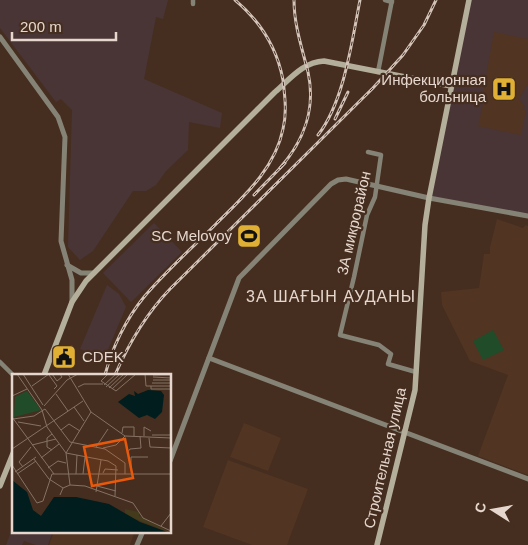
<svg xmlns="http://www.w3.org/2000/svg" width="528" height="545" viewBox="0 0 528 545" font-family="Arial,sans-serif">
<style>
.industrial{fill:#4a3536}
.built{fill:#513421}
.green{fill:#214c2a}
.lines{fill:none;stroke-linecap:round;stroke-linejoin:round}
.minor{stroke:#858376;stroke-width:4.5}
.tertiary{stroke:#858376;stroke-width:5}
.secondary{stroke:#b4af9b;stroke-width:5.5}
.rail-casing{stroke:#d3c3b9;stroke-width:3}
.rail{stroke:#452e1f;stroke-width:1;stroke-dasharray:4;stroke-linecap:butt}
.labels{text-anchor:middle;stroke-width:4.5;stroke-linejoin:round;paint-order:stroke}
.poi-label{font-size:15px;fill:#e6d7ce;stroke:#452e1f;text-anchor:end}
.street-label{font-size:15px;fill:#e6d7ce;stroke:#452e1f}
.neighbourhood-label{font-size:16px;letter-spacing:1px;fill:#e6d7ce;stroke:#452e1f}
.inset-road{fill:none;stroke:#857265;stroke-width:1}
.view{fill:#e8590c;fill-opacity:0.15;stroke:#e8590c;stroke-width:2.5}
.inset-edge{fill:none;stroke:#e6d7ce;stroke-width:2.5}
</style>
<rect width="100%" height="100%" fill="#452e1f"/>
<g class="industrial">
<path d="M 0,0 L 168,0 L 163,19 L 156,17 L 144,79 L 222,113 L 220,128 L 189,122 L 188,150 L 166,171 L 156,185 L 146,191 L 133,191 L 93,251 L 80,260 L 68,247 L 72,110 L 61,99 L 56,102 L 0,28 Z"/>
<path d="M 468,0 L 528,0 L 528,216 L 429,198 Z"/>
<path d="M 154,223 L 182,252 L 131,302 L 103,273 Z"/>
<path d="M 107,285 L 119,294 L 126,307 L 104,359 L 80,349 Z"/>
<path d="M 14,524 L 14,531 L 53,531 L 48,545 L 36,545 L 24,541 L 22,545 L 6,545 Z"/>
</g>
<g class="built">
<path d="M 494,32 L 528,39 L 528,83 L 520,97 L 520,100 L 525,107 L 522,109 L 526,110 L 521,135 L 478,126 L 483,104 L 481,104 Z"/>
<path d="M 497,219 L 523,228 L 526,225 L 528,226 L 528,475 L 478,456 L 508,375 L 470,361 L 442,305 L 441,292 L 479,288 L 484,254 L 490,254 L 490,247 Z"/>
<path d="M 244,423 L 281,438 L 268,471 L 230,457 Z"/>
<path d="M 228,460 L 308,489 L 287,545 L 252,545 L 203,527 Z"/>
<path d="M 54,531 L 135,531 L 130,545 L 49,545 Z"/>
</g>
<path class="green" d="M 493,330 L 504,350 L 483,360 L 473,341 Z"/>
<g class="lines">
<g class="minor">
<path d="M 385,0 L 392,2"/>
<path d="M 193,4 L 193,0"/>
<path d="M 378,72 L 392,0"/>
<path d="M 368,152 L 381,155 L 375,197 L 367,215 L 354,277 L 340,335 L 379,345 L 391,354 L 388,364 L 416,372"/>
<path d="M 0,362 L 14,376"/>
</g>
<g class="tertiary">
<path d="M 0,37 L 58,117 L 65,137 L 61,241 L 72,280 L 72,302"/>
<path d="M 67,265 L 81,273 L 94,273"/>
<path d="M 209,358 L 528,479"/>
<path d="M 170,461 L 239,278 L 331,184 L 338,180 L 346,179 L 429,198 L 528,216"/>
<path d="M 137,545 L 143,531"/>
</g>
<g class="secondary">
<path d="M 44,375 L 72,302 L 86,281 L 275,92 C 290,79 303,62 324,61 L 451,86"/>
<path d="M 0,486 L 14,451"/>
<path d="M 377,545 L 415,390 L 425,225 L 429,198 L 469,0"/>
</g>
<defs>
<g id="rail">
<path d="M 335,119 L 348,92"/>
<path d="M 318,135 C 344,102 352,41 360,0"/>
<path d="M 280,168 C 304,141 316,108 308,72 C 302,48 294,25 294,0"/>
<path d="M 254,195 L 285,163"/>
<path d="M 105,375 C 112,348 126,319 144,297 C 166,271 192,248 216,224 C 243,197 275,169 283,129 C 287,113 285,97 283,80 C 277,48 260,21 235,0"/>
<path d="M 115,375 C 129,343 145,315 170,289 L 373,88 L 403,55 L 424,25 L 436,0"/>
</g>
</defs>
<use href="#rail" class="rail-casing"/>
<use href="#rail" class="rail"/>
</g>
<defs>
<symbol id="hospital-square" viewBox="-11 -11 22 22"><rect x="-9" y="-9" width="18" height="18" rx="4" fill="#e0b034" stroke="#452e1f"/><path d="M-5-5h3v3.5h4V-5h3V5h-3V1.5h-4V5h-3Z" fill="#111"/></symbol>
<symbol id="stadium-square" viewBox="-11 -11 22 22"><rect x="-9" y="-9" width="18" height="18" rx="4" fill="#e0b034" stroke="#452e1f"/><path d="M0-5a6.5 5 0 1 0 0 10a6.5 5 0 1 0 0-10ZM-3.5-1.8h7v3.6h-7Z" fill="#111"/></symbol>
<symbol id="civic-square" viewBox="-11 -11 22 22"><rect x="-9" y="-9" width="18" height="18" rx="4" fill="#e0b034" stroke="#452e1f"/><path d="M-.6-6.5H3V-4.5H.6V-3L4-1V1h2V6H-6V1h2V-1L-.6-3ZM-1.2 2.5V6h2.4V2.5Z" fill="#111"/></symbol>
</defs>
<g fill-rule="evenodd">
<use href="#hospital-square" x="490" y="75" width="28" height="28"/>
<use href="#stadium-square" x="235" y="222" width="28" height="28"/>
<use href="#civic-square" x="50" y="343" width="28" height="28"/>
</g>
<g class="labels">
<g class="poi-label">
<text x="486" y="85">Инфекционная<tspan x="486" dy="17">больница</tspan></text>
<text x="232" y="241">SC Melovoy</text>
<text x="82" y="362" text-anchor="start">CDEK</text>
</g>
<g class="street-label">
<text transform="translate(354 223) rotate(-77)" y="5">3А микрорайон</text>
<text transform="translate(385 458) rotate(-77)" y="5">Строительная улица</text>
</g>
<g class="neighbourhood-label">
<text x="331" y="302">3А ШАҒЫН АУДАНЫ</text>
</g>
</g>
<g transform="translate(12 374)">
<rect width="159" height="159" fill="#452e1f"/>
<path d="M 15,17 L 29,36 L 2,43 L 3,23 Z" fill="#214c2a"/>
<path d="M 113,135 L 127,138 L 127,142 L 159,159 L 113,141 Z" fill="#433b1b"/>
<path d="M 136,16 L 149,17 L 152,21 L 150,38 L 143,45 L 135,41 L 127,44 L 106,28 L 117,20 L 123,22 L 122,17 L 126,20 ZM 0,106 L 15,118 L 21,136 L 29,142 L 42,123 L 64,123 L 97,130 L 128,148 L 158,159 L 0,159 Z" fill="#011d1d"/>
<path class="inset-road" d="M 5,0 L 30,36M 11,0 L 31,31M 40,0 L 45,7 L 50,3 L 48,0M 56,0 L 79,38 L 113,62M 96,0 L 89,7 L 104,17 L 124,0M 133,0 L 134,12 L 159,12M 37,1 L 45,12 L 42,15M 141,1 L 159,1M 141,3 L 159,4M 141,6 L 159,6M 140,9 L 159,9M 92,11 L 104,0M 20,12 L 37,0M 139,12 L 139,15 L 159,15M 66,13 L 72,10 L 91,10M 94,13 L 108,0M 97,14 L 112,0M 100,15 L 116,0M 44,20 L 56,37M 0,22 L 15,15M 32,32 L 55,6 L 66,0M 62,33 L 72,47M 30,36 L 35,53 L 54,79M 0,43 L 42,100M 1,45 L 22,42 L 33,35 L 58,68 L 93,75 L 113,89 L 113,100M 6,48 L 29,52M 49,56 L 57,50 L 68,57M 110,59 L 111,53 L 122,53 L 122,62M 140,61 L 159,61M 132,62 L 132,53 L 139,57M 137,64 L 138,73 L 159,74M 20,71 L 44,65M 84,73 L 96,55M 91,74 L 104,71 L 113,62 L 159,64M 0,75 L 71,27M 40,76 L 35,73 L 35,64 L 40,60M 54,79 L 96,87 L 104,92 L 103,122M 115,79 L 118,75 L 129,74 L 128,62M 29,84 L 47,70M 22,85 L 37,105 L 51,114M 0,91 L 25,129 L 31,127 L 40,100M 11,93 L 7,88 L 19,73M 36,94 L 46,87 L 54,89M 119,94 L 119,83 L 136,83M 3,98 L 24,83M 91,99 L 93,95 L 106,96M 5,100 L 24,87M 40,100 L 159,100M 64,100 L 65,81M 71,100 L 73,83M 58,111 L 54,79 L 79,38M 85,112 L 104,117M 84,118 L 89,86M 48,121 L 51,114 L 58,111 L 73,112 L 121,129 L 131,144 L 159,157M 149,152 L 159,139"/>
<path class="view" d="M 113,65 L 121,104 L 80,112 L 72,73 Z"/>
<rect width="159" height="159" class="inset-edge"/>
</g>
<g transform="translate(493 510) rotate(281)" stroke="#452e1f" stroke-width="4" paint-order="stroke">
<path d="M0-4L9 19L0 12L-9 19Z" fill="#e6d7ce"/>
<text y="-8" font-size="14" font-weight="bold" text-anchor="middle" fill="#e6d7ce">С</text>
</g>
<path d="M12 32v8h104v-8" fill="none" stroke="#e6d7ce" stroke-width="2.5"/>
<text x="20" y="32" font-size="15" fill="#e6d7ce" stroke="#452e1f" stroke-width="4" paint-order="stroke">200 m</text>
</svg>
